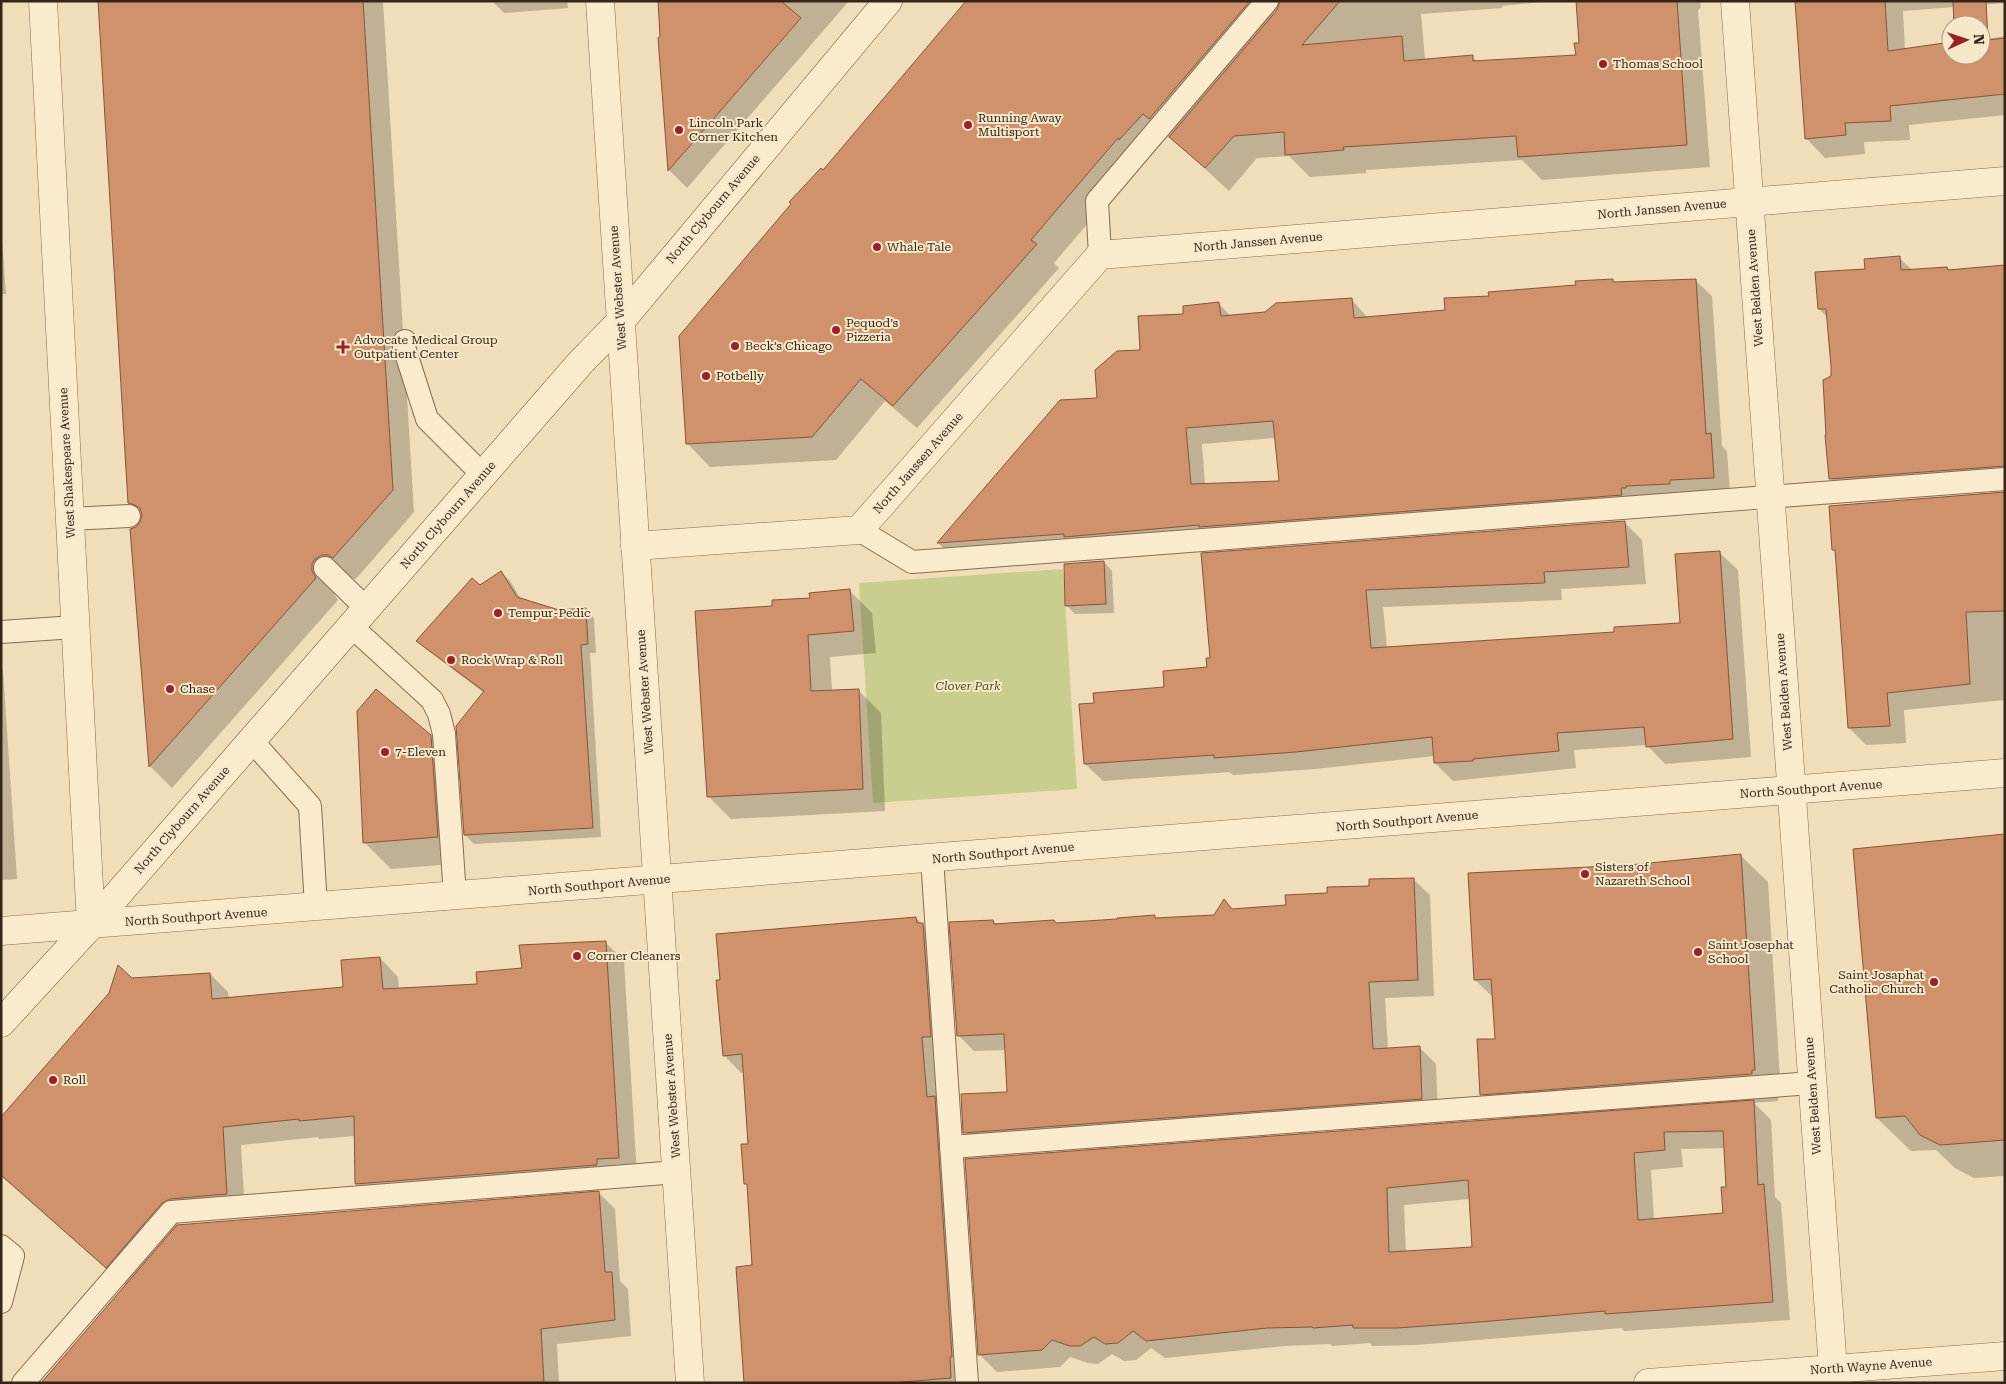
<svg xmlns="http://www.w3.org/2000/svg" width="2006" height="1384" viewBox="0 0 2006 1384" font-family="'Roboto Serif',serif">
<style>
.green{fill:#c9ce8e}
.shadow{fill:#0003;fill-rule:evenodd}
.building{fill:#d0926d;stroke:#875438;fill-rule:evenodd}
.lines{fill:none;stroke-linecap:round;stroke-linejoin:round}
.service-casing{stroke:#876c53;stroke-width:24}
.minor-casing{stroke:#876c53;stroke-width:29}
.tertiary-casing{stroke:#876c53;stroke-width:29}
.secondary-casing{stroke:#684e37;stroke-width:29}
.service{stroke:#fbebcd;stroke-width:22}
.minor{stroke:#fbebcd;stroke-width:28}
.tertiary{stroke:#fbebcd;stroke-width:28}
.secondary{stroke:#fbebcd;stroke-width:28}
.poi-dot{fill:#992127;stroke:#f7e8c9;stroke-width:2}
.labels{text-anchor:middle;stroke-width:4;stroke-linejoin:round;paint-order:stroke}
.poi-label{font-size:12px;fill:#352519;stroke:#f7e8c9;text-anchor:start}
.street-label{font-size:12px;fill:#352519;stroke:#f7e8c9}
.park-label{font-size:12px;font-style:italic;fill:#48521f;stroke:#f7e8c9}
</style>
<rect width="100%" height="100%" fill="#f0ddb9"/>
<path class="green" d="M 1063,569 L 1077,789 L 873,803 L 859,583 Z"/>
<g class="shadow">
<path d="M 99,1 L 383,1 L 414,512 L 356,579 L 345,577 L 334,587 L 334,594 L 338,600 L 172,788 L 150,766 L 131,530 L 136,528 L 142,523 L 143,516 L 129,502 Z"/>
<path d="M 492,1 L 567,1 L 568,8 L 504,13 Z"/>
<path d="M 659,1 L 849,1 L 687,188 L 670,171 L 659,39 L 661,36 Z"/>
<path d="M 969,1 L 1552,1 L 1502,6 L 1502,8 L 1421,14 L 1425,60 L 1472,57 L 1478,62 L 1577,56 L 1581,44 L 1578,1 L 1700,1 L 1701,7 L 1698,10 L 1710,167 L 1542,180 L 1522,160 L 1366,170 L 1366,173 L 1310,177 L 1289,156 L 1257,158 L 1229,191 L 1174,140 L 1173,141 L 1167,136 L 1142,160 L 1054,263 L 1059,268 L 917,428 L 885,401 L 836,460 L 710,467 L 687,443 L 823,172 Z"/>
<path d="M 1796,1 L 2005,1 L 2005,3 L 1903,11 L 1905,50 L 1951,44 L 1951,55 L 1981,55 L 1981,40 L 2005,36 L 2005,115 L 1909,125 L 1910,140 L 1864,142 L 1865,154 L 1825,158 L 1806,138 Z"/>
<path d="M 1,224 L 6,294 L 1,294 Z"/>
<path d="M 1899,258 L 1912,270 L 1947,268 L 1950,271 L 2005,265 L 2005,484 L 1848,496 L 1831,479 L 1833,377 L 1828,318 L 1819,309 L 1867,270 Z"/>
<path d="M 1612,280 L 1615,283 L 1695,280 L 1712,296 L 1722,446 L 1727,451 L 1730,494 L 954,558 L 938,543 L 1098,399 L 1141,351 L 1185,315 L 1219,304 L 1231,316 L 1266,313 L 1352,300 L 1368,318 L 1446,311 L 1490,297 ZM 1276,438 L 1281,482 L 1205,485 L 1202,444 Z"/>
<path d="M 2005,493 L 2005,700 L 1904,710 L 1906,743 L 1866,745 L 1849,728 L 1836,552 L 1833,549 Z"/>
<path d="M 1624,522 L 1642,540 L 1646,584 L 1561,589 L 1562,600 L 1383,607 L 1387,648 L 1616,634 L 1681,624 L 1720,553 L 1738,570 L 1751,757 L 1665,764 L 1647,745 L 1574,750 L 1576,768 L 1453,781 L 1435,763 L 1434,756 L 1315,769 L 1233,775 L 1230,772 L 1103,781 L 1085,764 L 1095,704 L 1166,688 L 1208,668 L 1211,659 L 1203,554 Z"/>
<path d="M 1104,562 L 1112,571 L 1114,613 L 1075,614 L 1066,605 Z"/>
<path d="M 501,572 L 510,581 L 521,599 L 559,611 L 585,609 L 594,618 L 596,653 L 590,653 L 601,837 L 474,844 L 465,835 L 484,693 L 426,649 L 418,641 L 480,586 Z"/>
<path d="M 849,590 L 872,613 L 876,653 L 830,657 L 832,691 L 858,690 L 881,713 L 885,811 L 731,819 L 709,797 L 774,607 Z"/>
<path d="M 1,670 L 3,671 L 17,879 L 1,880 Z"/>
<path d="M 430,736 L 457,763 L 464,863 L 391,869 L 364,842 Z"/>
<path d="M 2005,835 L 2005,1176 L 1974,1178 L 1955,1168 L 1936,1150 L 1911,1151 L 1877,1118 Z"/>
<path d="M 1741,856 L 1768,882 L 1781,1096 L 1778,1097 L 1778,1101 L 1754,1103 L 1771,1120 L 1775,1197 L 1781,1203 L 1790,1320 L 1624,1331 L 1622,1328 L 1416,1345 L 1372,1346 L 1370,1343 L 1332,1346 L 1330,1344 L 1285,1346 L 1165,1358 L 1151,1348 L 1136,1360 L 1124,1361 L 1112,1354 L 1098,1364 L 1088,1363 L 1070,1357 L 1060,1367 L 997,1372 L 979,1354 L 1507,1120 L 1481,1094 L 1496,1040 L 1494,998 L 1475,980 L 1629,866 ZM 1725,1148 L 1727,1188 L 1724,1214 L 1654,1220 L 1651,1170 L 1683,1167 L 1681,1149 ZM 1470,1199 L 1473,1248 L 1406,1253 L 1404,1205 Z"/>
<path d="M 1413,879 L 1430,895 L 1434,996 L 1385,998 L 1388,1050 L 1420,1048 L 1436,1064 L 1438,1115 L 981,1149 L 965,1132 L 1008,1093 L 1006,1050 L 974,1051 L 958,1035 L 993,921 L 997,925 L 1056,924 L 1155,917 L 1157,919 L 1215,916 L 1232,910 L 1287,906 L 1329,894 Z"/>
<path d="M 916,918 L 940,942 L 967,1383 L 745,1383 L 754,1267 L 748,1186 L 745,1183 L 749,1145 L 744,1072 L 741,1073 L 724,1055 Z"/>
<path d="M 605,942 L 624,961 L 637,1176 L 375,1202 L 356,1184 L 355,1136 L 319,1139 L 318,1137 L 241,1145 L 245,1213 L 180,1221 L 176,1226 L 599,1193 L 615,1209 L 620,1281 L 628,1289 L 631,1336 L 557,1344 L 559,1383 L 42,1383 L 126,1286 L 1,1176 L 1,1119 L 132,979 L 210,974 L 228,992 L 229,999 L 344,988 L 380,958 L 398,977 L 399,989 L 478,985 Z"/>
</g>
<g class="building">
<path d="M 98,1 L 363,1 L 393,490 L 333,558 L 328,555 L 322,555 L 315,559 L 312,564 L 312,571 L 316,578 L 149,767 L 130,529 L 136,527 L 140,522 L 142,515 L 140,508 L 135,505 L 128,503 Z"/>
<path d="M 658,1 L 781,1 L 801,18 L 668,171 L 658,38 L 660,36 Z"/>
<path d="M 966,1 L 1250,1 L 1149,119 L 1143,114 L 1119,140 L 1118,138 L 1031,240 L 1037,244 L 893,406 L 861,379 L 812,437 L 686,444 L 679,336 L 791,204 L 789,202 L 821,168 L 823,170 Z"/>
<path d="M 1280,1 L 1340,1 L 1302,45 L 1402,36 L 1404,61 L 1473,55 L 1473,61 L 1576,55 L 1574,43 L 1579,43 L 1576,1 L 1677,1 L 1687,145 L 1518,157 L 1516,136 L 1343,147 L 1344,150 L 1285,155 L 1284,132 L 1234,136 L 1205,168 L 1169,137 L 1277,10 Z"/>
<path d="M 1795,1 L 1885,1 L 1888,51 L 1951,42 L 1951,55 L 1981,55 L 1981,25 L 1954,25 L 1953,1 L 1986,1 L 1988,40 L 2005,38 L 2005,94 L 1890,106 L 1891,121 L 1845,123 L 1846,135 L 1805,139 Z"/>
<path d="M 1900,256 L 1901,270 L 1947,267 L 1948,270 L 2005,265 L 2005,466 L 1829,479 L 1825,435 L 1826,435 L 1823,380 L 1831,376 L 1831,366 L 1826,309 L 1818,309 L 1815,272 L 1865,269 L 1864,259 Z"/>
<path d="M 1613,279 L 1613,282 L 1696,279 L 1706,434 L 1711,433 L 1714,478 L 1670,480 L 1670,484 L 1626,486 L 1626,488 L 1621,488 L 1622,495 L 1199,527 L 1199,525 L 1064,537 L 1064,534 L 937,543 L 1060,400 L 1097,398 L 1095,370 L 1117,351 L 1140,350 L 1138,316 L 1183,314 L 1183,306 L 1219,302 L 1221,316 L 1265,312 L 1276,303 L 1352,298 L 1354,318 L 1445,310 L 1444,298 L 1489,296 L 1488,292 L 1576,285 L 1575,281 ZM 1273,421 L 1279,481 L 1191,484 L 1186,428 Z"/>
<path d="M 2005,492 L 2005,611 L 1966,612 L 1970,684 L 1887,693 L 1890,726 L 1848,728 L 1835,550 L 1832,550 L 1829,506 Z"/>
<path d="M 1625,521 L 1629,567 L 1544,572 L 1545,583 L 1366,590 L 1371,648 L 1614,632 L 1614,627 L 1680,623 L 1675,554 L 1720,551 L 1733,739 L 1646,747 L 1644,727 L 1557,733 L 1559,751 L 1473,759 L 1473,761 L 1434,763 L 1432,737 L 1296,752 L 1214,758 L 1214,755 L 1084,764 L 1079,704 L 1094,703 L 1093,693 L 1164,687 L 1163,671 L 1207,667 L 1206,658 L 1210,658 L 1201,553 Z"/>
<path d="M 1104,561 L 1106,604 L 1065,606 L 1064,564 Z"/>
<path d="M 501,571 L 517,597 L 559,610 L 586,608 L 588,644 L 581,645 L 593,828 L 464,835 L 456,726 L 484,691 L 416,641 L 472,578 L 480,585 Z"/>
<path d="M 850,589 L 854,631 L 808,635 L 811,691 L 859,689 L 863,789 L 707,797 L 695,611 L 772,606 L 772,600 L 810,598 L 809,593 Z"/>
<path d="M 376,689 L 431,735 L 438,837 L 363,843 L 357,711 Z"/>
<path d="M 2005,834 L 2005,1140 L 1940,1145 L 1920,1135 L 1905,1116 L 1876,1118 L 1853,849 Z"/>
<path d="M 1741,854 L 1755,1070 L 1752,1070 L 1752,1074 L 1480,1095 L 1477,1039 L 1495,1039 L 1491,979 L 1474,980 L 1468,873 L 1629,865 Z"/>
<path d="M 1414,878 L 1418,980 L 1369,982 L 1373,1049 L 1420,1046 L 1422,1099 L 963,1133 L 961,1094 L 1007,1092 L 1004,1034 L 957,1036 L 949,922 L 993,920 L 994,924 L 1054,920 L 1056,923 L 1117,919 L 1117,918 L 1155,915 L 1155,918 L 1214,915 L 1224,899 L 1232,909 L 1286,905 L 1285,895 L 1327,893 L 1327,887 L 1369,886 L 1369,879 Z"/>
<path d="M 916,917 L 917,923 L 923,923 L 931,1037 L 922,1037 L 927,1097 L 935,1096 L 952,1357 L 950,1357 L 951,1378 L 891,1383 L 744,1383 L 736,1267 L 752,1265 L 747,1184 L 744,1184 L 741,1144 L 748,1144 L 742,1054 L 723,1056 L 716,980 L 720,980 L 716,934 Z"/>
<path d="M 606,941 L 619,1158 L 597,1159 L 597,1165 L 355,1184 L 354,1116 L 299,1121 L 299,1119 L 223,1127 L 227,1194 L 170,1199 L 162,1203 L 106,1268 L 1,1175 L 1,1117 L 109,993 L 118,965 L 132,978 L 210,973 L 212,999 L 343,987 L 341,960 L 380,957 L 383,989 L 477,984 L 476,972 L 522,968 L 519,945 Z"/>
<path d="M 1754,1100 L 1758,1185 L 1764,1184 L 1773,1302 L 1605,1314 L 1605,1311 L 1480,1322 L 1397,1328 L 1353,1328 L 1353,1325 L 1313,1328 L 1312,1327 L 1267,1328 L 1146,1341 L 1133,1331 L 1118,1343 L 1105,1344 L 1094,1337 L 1080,1346 L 1070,1346 L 1052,1340 L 1042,1350 L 978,1355 L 965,1159 ZM 1723,1131 L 1726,1187 L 1721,1187 L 1723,1213 L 1638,1220 L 1634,1153 L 1665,1150 L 1664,1132 ZM 1468,1180 L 1472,1247 L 1389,1252 L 1387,1188 Z"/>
<path d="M 599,1191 L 605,1272 L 612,1272 L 615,1320 L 541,1329 L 544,1383 L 41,1383 L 177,1225 Z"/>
</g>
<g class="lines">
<defs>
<g id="service">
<path d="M 1100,255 L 1097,201 L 1267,1"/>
<path d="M 405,341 L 404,347 L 427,419 L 483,475"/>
<path d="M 70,519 L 129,516"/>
<path d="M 859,530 L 912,562 L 2005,479"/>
<path d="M 325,568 L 367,609"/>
<path d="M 351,626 L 432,700 L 439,714 L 444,734 L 455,896"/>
<path d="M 1,632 L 75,627"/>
<path d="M 252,741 L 310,806 L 316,907"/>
<path d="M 932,858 L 967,1383"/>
<path d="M 951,1147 L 1812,1083"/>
<path d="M 1,1246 L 13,1256 L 1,1302"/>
<path d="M 23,1383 L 171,1212 L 677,1172"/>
</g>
<g id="minor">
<path d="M 43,1 L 91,925"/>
<path d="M 1735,1 L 1834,1383"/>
<path d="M 635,546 L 859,530 L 1100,255 L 2005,181"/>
<path d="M 1,931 L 2005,773"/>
<path d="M 1648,1383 L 2005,1356"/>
</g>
<path id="tertiary" d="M 600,1 L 690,1383"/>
<path id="secondary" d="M 1,1023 L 91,925 L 581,362 L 620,322 L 888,1"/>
</defs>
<use href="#service" class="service-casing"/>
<use href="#minor" class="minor-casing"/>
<use href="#tertiary" class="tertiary-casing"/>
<use href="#secondary" class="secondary-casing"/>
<use href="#service" class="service"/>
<use href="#minor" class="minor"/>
<use href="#tertiary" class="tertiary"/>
<use href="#secondary" class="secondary"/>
</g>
<g class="poi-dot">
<circle cx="1603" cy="64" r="5"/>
<circle cx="968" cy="125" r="5"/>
<circle cx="679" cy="130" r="5"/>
<circle cx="877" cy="247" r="5"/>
<circle cx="836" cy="330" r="5"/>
<circle cx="735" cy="346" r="5"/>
<path d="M340.5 339.5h5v5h5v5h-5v5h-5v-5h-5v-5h5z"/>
<circle cx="706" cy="376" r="5"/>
<circle cx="498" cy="613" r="5"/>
<circle cx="451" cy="660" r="5"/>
<circle cx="170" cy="689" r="5"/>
<circle cx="385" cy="752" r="5"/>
<circle cx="1585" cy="874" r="5"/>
<circle cx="1698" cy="952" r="5"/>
<circle cx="577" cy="956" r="5"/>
<circle cx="1934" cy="982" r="5"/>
<circle cx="53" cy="1080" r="5"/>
</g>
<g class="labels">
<g class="poi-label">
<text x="1613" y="68">Thomas School</text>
<text x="978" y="122">Running Away<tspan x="978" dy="14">Multisport</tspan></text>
<text x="689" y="127">Lincoln Park<tspan x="689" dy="14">Corner Kitchen</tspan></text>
<text x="887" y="251">Whale Tale</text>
<text x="846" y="327">Pequod’s<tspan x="846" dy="14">Pizzeria</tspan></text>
<text x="354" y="344">Advocate Medical Group<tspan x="354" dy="14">Outpatient Center</tspan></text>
<text x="745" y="350">Beck’s Chicago</text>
<text x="716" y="380">Potbelly</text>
<text x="508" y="617">Tempur-Pedic</text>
<text x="461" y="664">Rock Wrap &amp; Roll</text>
<text x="180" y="693">Chase</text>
<text x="395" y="756">7-Eleven</text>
<text x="1595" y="871">Sisters of<tspan x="1595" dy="14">Nazareth School</tspan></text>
<text x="1708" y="949">Saint Josephat<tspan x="1708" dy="14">School</tspan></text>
<text x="587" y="960">Corner Cleaners</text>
<text x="1924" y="979" text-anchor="end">Saint Josaphat<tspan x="1924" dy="14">Catholic Church</tspan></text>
<text x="63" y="1084">Roll</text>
</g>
<g class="street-label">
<text transform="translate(713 209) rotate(-50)" y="4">North Clybourn Avenue</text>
<text transform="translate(1662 209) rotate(-5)" y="4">North Janssen Avenue</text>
<text transform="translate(1258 242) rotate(-5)" y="4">North Janssen Avenue</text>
<text transform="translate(618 288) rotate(-94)" y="4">West Webster Avenue</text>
<text transform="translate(1755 288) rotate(-94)" y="4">West Belden Avenue</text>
<text transform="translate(67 463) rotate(-93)" y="4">West Shakespeare Avenue</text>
<text transform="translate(918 463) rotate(-49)" y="4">North Janssen Avenue</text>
<text transform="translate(448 515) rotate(-49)" y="4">North Clybourn Avenue</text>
<text transform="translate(645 692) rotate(-94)" y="4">West Webster Avenue</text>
<text transform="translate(1784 692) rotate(-94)" y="4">West Belden Avenue</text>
<text transform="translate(1811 789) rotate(-4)" y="4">North Southport Avenue</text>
<text transform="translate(182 820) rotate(-49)" y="4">North Clybourn Avenue</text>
<text transform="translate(1407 821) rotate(-5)" y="4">North Southport Avenue</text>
<text transform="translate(1003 853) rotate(-5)" y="4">North Southport Avenue</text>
<text transform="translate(599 885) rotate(-5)" y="4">North Southport Avenue</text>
<text transform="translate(196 917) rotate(-4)" y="4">North Southport Avenue</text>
<text transform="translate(672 1096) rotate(-94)" y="4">West Webster Avenue</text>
<text transform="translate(1813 1096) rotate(-94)" y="4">West Belden Avenue</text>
<text transform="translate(1871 1366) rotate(-4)" y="4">North Wayne Avenue</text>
</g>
<g class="park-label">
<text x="968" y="690">Clover Park</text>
</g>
</g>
<rect width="2006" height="1384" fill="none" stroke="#352519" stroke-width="5"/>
<g transform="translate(1966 40) rotate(87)"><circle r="24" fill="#f7e8c9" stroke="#a99a83"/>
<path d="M0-4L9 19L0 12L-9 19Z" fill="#992127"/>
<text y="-8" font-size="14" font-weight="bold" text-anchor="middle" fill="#352519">N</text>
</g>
</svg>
